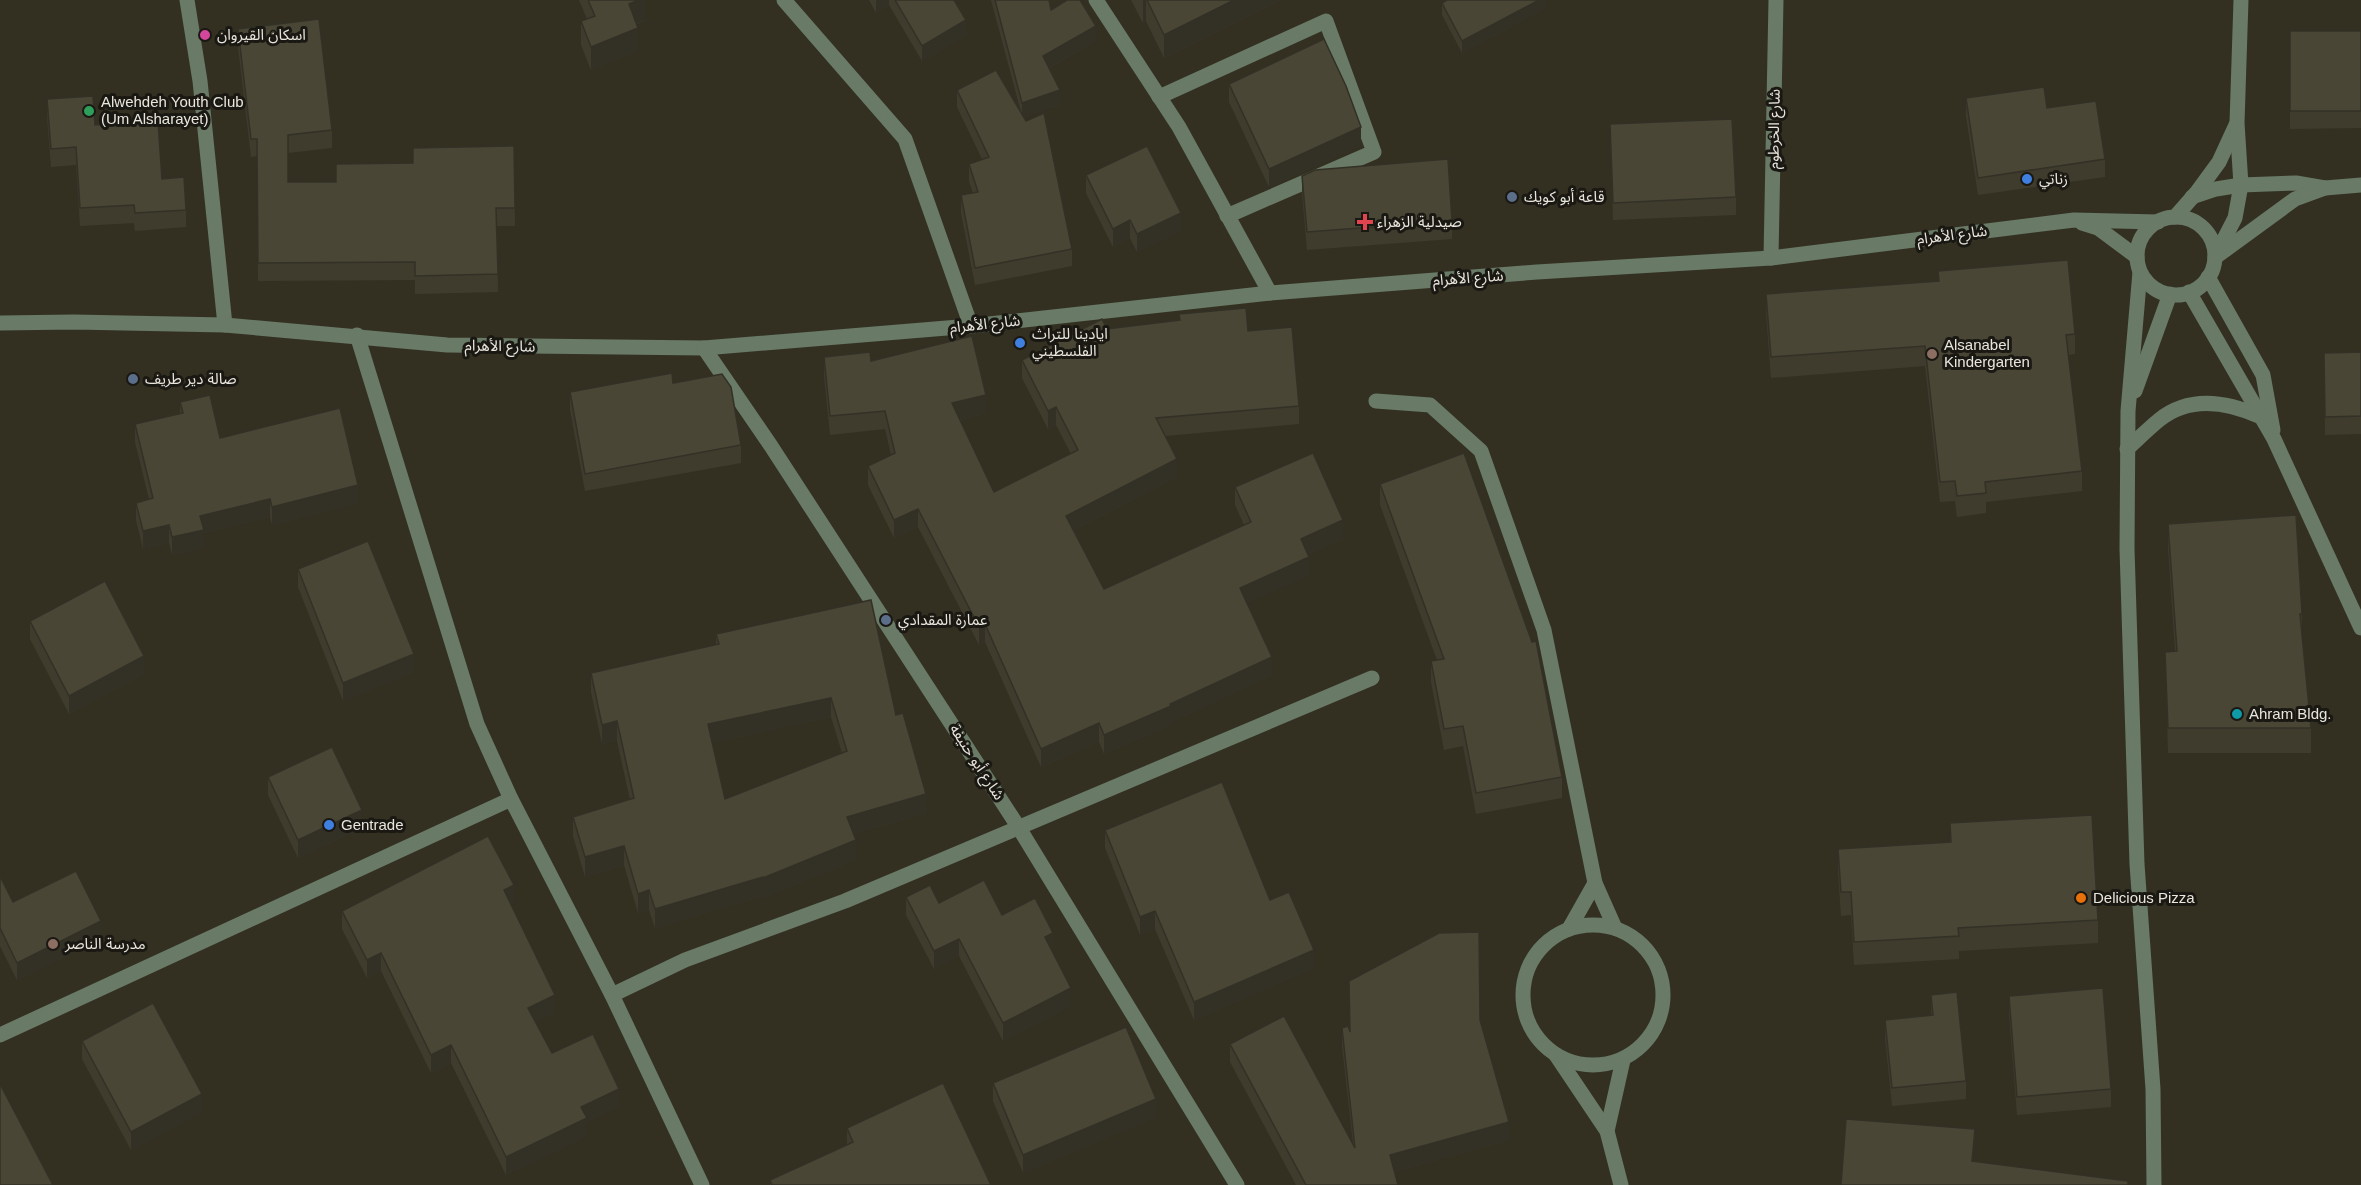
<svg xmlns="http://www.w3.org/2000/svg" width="2361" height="1185" viewBox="0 0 2361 1185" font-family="Helvetica,'Noto Sans Arabic',sans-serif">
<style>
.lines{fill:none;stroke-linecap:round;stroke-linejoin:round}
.minor{stroke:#697a66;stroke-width:15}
.wall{fill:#3f3c2e;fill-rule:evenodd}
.shaded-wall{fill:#333126}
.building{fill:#494636;stroke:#333126;stroke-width:1.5;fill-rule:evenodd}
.hotel-dot{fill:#d1479c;stroke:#1a1812;stroke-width:2}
.leisure-dot{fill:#2e9e5b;stroke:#1a1812;stroke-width:2}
.shop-dot{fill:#3f7fe0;stroke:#1a1812;stroke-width:2}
.service-dot{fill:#5c6f8a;stroke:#1a1812;stroke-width:2}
.health-dot{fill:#e0444e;stroke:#1a1812;stroke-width:2}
.education-dot{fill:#8d6e63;stroke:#1a1812;stroke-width:2}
.culture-dot{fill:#0f9aa8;stroke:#1a1812;stroke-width:2}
.food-dot{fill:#e8710a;stroke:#1a1812;stroke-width:2}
.labels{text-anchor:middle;stroke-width:6;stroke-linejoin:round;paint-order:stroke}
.poi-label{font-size:15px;fill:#e8e6dd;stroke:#1a1812;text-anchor:start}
.street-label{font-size:15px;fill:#e8e6dd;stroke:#1a1812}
</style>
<rect width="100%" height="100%" fill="#333022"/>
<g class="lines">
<g class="minor">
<path d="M 187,0 L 200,81 L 225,325"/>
<path d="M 784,0 L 905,139 L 971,326"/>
<path d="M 1096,0 L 1179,127 L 1270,293"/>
<path d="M 1159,97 L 1326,21 L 1374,152 L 1227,216"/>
<path d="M 2192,197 L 2216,189 L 2241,185 L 2296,183 L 2325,188 L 2361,185"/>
<path d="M 2175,217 L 2197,192 L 2219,162 L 2236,125"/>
<circle cx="2176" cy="256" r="39"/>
<path d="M 2082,223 L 2098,228 L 2137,257"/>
<path d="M 2217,256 L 2295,199 L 2325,188"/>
<path d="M 2215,257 L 2235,218 L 2241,185 L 2237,123 L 2241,0"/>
<path d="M 1771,258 L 1776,0"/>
<path d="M 2140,272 L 2128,411 L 2127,549 L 2137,864 L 2153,1089 L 2154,1185"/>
<path d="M 2208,277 L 2263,375 L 2273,430"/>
<path d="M 2189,292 L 2274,439 L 2361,628"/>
<path d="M 0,323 L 74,322 L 225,325 L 447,345 L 704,348 L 971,326 L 1270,293 L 1537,272 L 1771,258 L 2074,220 L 2158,222"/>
<path d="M 357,335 L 477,724 L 511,799"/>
<path d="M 704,348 L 771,446 L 1019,828 L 1237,1185"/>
<path d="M 2135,391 L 2170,294"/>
<path d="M 1376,401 L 1430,405 L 1481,451 L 1544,630 L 1595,883 L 1615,928"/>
<path d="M 2127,449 C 2138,439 2148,429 2159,420 C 2190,395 2228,402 2261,417"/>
<circle cx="1593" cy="995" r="70"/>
<path d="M 1569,929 L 1595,883"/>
<path d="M 612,995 L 702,1185"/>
<path d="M 0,1035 L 511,799 L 612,995 L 685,960 L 845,901 L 1372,678"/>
<path d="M 1556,1055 L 1607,1131 L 1621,1185"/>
<path d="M 1607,1131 L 1623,1060"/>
</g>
</g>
<g class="wall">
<path d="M 579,0 L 645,0 L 645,20 L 637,24 L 638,51 L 591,70 L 581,45 L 581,21 L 587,19 Z"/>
<path d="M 869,0 L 954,0 L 966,36 L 922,61 L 889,5 L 876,13 Z"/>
<path d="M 991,0 L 1049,0 L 1051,10 L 1096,41 L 1049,68 L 1060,105 L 1024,117 L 1072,249 L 1072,266 L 975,285 L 961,213 L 961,195 L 973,193 L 969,181 L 969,164 L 982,159 L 957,107 L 957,90 L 1021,112 Z"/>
<path d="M 1131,0 L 1280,0 L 1164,58 L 1146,21 L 1143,23 Z"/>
<path d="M 1546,0 L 1546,8 L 1462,53 L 1442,15 L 1442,3 Z"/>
<path d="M 238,29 L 332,130 L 332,148 L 288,153 L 288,182 L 336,182 L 413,163 L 514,146 L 515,226 L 497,226 L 498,292 L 415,294 L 415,280 L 258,281 L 257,156 L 251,157 L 238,47 Z"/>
<path d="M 2290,31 L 2361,31 L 2361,128 L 2290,129 Z"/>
<path d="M 1229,84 L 1361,145 L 1269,187 L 1229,102 Z"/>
<path d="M 1966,98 L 2047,108 L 2105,159 L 2105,177 L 1978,195 L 1966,116 Z"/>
<path d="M 47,99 L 95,125 L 162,179 L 186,210 L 186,227 L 135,231 L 134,223 L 80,226 L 76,165 L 51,167 L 47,117 Z"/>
<path d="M 1610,124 L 1736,197 L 1736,215 L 1613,220 Z"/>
<path d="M 1086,175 L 1181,231 L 1137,252 L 1130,238 L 1113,247 L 1086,193 Z"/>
<path d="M 1302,176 L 1452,221 L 1452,239 L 1307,250 L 1302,194 Z"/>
<path d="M 1938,271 L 2075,334 L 2075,354 L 2068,355 L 2082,471 L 2082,491 L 1986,502 L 1986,513 L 1957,517 L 1955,501 L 1940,502 L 1925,366 L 1771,378 L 1766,314 L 1766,294 L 1938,281 Z"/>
<path d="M 1179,314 L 1248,331 L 1299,406 L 1299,424 L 1165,436 L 1177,477 L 1074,530 L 1104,589 L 1244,525 L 1235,505 L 1235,487 L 1343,539 L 1308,554 L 1309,575 L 1247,603 L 1272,675 L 1171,722 L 1171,725 L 1104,754 L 1099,742 L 1041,767 L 985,642 L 979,645 L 918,527 L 894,538 L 868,485 L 868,466 L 891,455 L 885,429 L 830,435 L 824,376 L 824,357 L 871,361 L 986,413 L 960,420 L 994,492 L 1071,454 L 1056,425 L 1048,429 L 1022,378 L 1022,360 L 1107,329 L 1179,320 Z"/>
<path d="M 2361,352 L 2361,434 L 2325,435 L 2324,353 Z"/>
<path d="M 673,383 L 741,445 L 741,463 L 585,491 L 570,410 L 570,392 Z"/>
<path d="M 180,402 L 220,438 L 358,503 L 272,525 L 270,517 L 204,533 L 204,548 L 172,555 L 169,543 L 143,549 L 136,520 L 136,503 L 149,499 L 135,442 L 135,424 L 180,413 Z"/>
<path d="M 1380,484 L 1562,777 L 1562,798 L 1476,814 L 1463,746 L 1444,750 L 1431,682 L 1431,661 L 1437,660 L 1380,505 Z"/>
<path d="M 2168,524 L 2302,614 L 2302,637 L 2311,728 L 2311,753 L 2168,753 L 2165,652 L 2175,651 L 2168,548 Z"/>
<path d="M 298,569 L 414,672 L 343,701 L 298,587 Z"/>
<path d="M 30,621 L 144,674 L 69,714 L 30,639 Z"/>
<path d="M 716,634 L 896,715 L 926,813 L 854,834 L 856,860 L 763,898 L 763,896 L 655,928 L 649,910 L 638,913 L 624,865 L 585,877 L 573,836 L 573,817 L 630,800 L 617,741 L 602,744 L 591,692 L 591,673 L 716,645 ZM 831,717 L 842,753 L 725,799 L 712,743 Z"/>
<path d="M 268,777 L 362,828 L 298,858 L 268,795 Z"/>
<path d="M 1950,823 L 2098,920 L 2098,943 L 1959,951 L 1959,959 L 1854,965 L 1851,915 L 1841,916 L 1838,872 L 1838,849 L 1950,842 Z"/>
<path d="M 1105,830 L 1270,900 L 1314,968 L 1194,1020 L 1155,929 L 1140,935 L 1105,848 Z"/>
<path d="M 0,876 L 13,902 L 101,939 L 17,980 L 0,946 Z"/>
<path d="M 906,897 L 939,903 L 1053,951 L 1071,1006 L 1003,1041 L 959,956 L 934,969 L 906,915 Z"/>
<path d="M 514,903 L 511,904 L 555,1013 L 536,1022 L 552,1053 L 619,1106 L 587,1122 L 587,1136 L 506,1175 L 451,1063 L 431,1073 L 381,971 L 367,978 L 342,929 L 342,911 Z"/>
<path d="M 1931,995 L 1966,1081 L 1966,1099 L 1892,1106 L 1885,1038 L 1885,1020 L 1931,1015 Z"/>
<path d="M 2009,996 L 2111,1089 L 2111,1107 L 2017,1115 L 2009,1014 Z"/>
<path d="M 1480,1020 L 1509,1140 L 1394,1172 L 1398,1185 L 1296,1185 L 1230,1062 L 1230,1044 L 1353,1144 L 1342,1046 L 1342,1028 L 1350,1031 Z"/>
<path d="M 82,1041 L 202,1112 L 131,1150 L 82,1059 Z"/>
<path d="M 993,1083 L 1156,1117 L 1023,1173 L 993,1101 Z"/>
<path d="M 847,1128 L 991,1185 L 770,1185 L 770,1180 L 847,1145 Z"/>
</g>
<g class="shaded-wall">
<path d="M 639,0 L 645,0 L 645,20 L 629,27 L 629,4 Z"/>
<path d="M 876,0 L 889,0 L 889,5 L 876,13 Z"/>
<path d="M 1143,0 L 1146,0 L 1146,21 L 1143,23 Z"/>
<path d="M 1234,0 L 1280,0 L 1164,58 L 1164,35 Z"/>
<path d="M 1539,0 L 1546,0 L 1546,8 L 1462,53 L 1462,41 Z"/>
<path d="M 966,20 L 966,36 L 922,61 L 922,46 Z"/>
<path d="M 1096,26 L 1096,41 L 1043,71 L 1043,56 Z"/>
<path d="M 638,28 L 638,51 L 591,70 L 591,47 Z"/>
<path d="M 1060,90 L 1060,105 L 1022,118 L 1022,103 Z"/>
<path d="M 1361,127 L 1361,145 L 1269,187 L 1269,169 Z"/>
<path d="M 1181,213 L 1181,231 L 1137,252 L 1137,234 Z"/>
<path d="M 1130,220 L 1130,238 L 1113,247 L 1113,229 Z"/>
<path d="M 986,395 L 986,413 L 952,422 L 952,403 Z"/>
<path d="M 1056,407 L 1056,425 L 1048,429 L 1048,411 Z"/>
<path d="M 1177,459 L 1177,477 L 1066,534 L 1066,516 Z"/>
<path d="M 358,485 L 358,503 L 272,525 L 272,507 Z"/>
<path d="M 270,499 L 270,517 L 204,533 L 204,548 L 172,555 L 172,537 L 200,516 Z"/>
<path d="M 918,509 L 918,527 L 894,538 L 894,520 Z"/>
<path d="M 1343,520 L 1343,539 L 1301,557 L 1301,539 Z"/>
<path d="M 169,525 L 169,543 L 143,549 L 143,531 Z"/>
<path d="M 1309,557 L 1309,575 L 1240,607 L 1240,588 Z"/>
<path d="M 985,624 L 985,642 L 979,645 L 979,627 Z"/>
<path d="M 414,654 L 414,672 L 343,701 L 343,683 Z"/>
<path d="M 144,656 L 144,674 L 69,714 L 69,696 Z"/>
<path d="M 1272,657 L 1272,675 L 1171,722 L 1171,725 L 1104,754 L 1104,735 Z"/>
<path d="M 831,698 L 831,717 L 708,744 L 708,724 Z"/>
<path d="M 617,721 L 617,741 L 602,744 L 602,725 Z"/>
<path d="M 1099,723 L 1099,742 L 1041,767 L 1041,749 Z"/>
<path d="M 926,794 L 926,813 L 847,836 L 847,817 Z"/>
<path d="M 362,810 L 362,828 L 298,858 L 298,840 Z"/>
<path d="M 856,840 L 856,860 L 763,898 L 763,878 Z"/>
<path d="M 624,846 L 624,865 L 585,877 L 585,857 Z"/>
<path d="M 763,877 L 763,896 L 655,928 L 655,909 Z"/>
<path d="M 514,885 L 514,903 L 504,908 L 504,890 Z"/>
<path d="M 649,890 L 649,910 L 638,913 L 638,894 Z"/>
<path d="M 1155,911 L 1155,929 L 1140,935 L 1140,917 Z"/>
<path d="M 101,921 L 101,939 L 17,980 L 17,963 Z"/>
<path d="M 1053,933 L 1053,951 L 1045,955 L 1045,937 Z"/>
<path d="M 959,939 L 959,956 L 934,969 L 934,951 Z"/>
<path d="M 1314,950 L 1314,968 L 1194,1020 L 1194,1002 Z"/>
<path d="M 381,953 L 381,971 L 367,978 L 367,960 Z"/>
<path d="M 1071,988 L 1071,1006 L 1003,1041 L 1003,1023 Z"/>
<path d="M 555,995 L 555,1013 L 528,1026 L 528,1008 Z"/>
<path d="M 451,1045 L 451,1063 L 431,1073 L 431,1055 Z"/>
<path d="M 619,1089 L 619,1106 L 587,1122 L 587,1136 L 506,1175 L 506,1157 L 581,1107 Z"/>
<path d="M 202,1094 L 202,1112 L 131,1150 L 131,1132 Z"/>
<path d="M 1156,1099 L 1156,1117 L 1023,1173 L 1023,1155 Z"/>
<path d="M 1509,1122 L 1509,1140 L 1390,1173 L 1390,1155 Z"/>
<path d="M 1975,1129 L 1975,1147 L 1972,1179 L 1972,1161 Z"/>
</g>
<g class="building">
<path d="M 588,0 L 639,0 L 629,4 L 638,28 L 591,47 L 581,21 L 595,16 Z"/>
<path d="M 895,0 L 954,0 L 966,20 L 922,46 Z"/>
<path d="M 995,0 L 1049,0 L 1051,10 L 1067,0 L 1080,0 L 1096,26 L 1043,56 L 1060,90 L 1022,103 Z"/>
<path d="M 1147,0 L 1234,0 L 1164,35 Z"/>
<path d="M 1447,0 L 1539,0 L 1462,41 L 1442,3 Z"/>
<path d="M 319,19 L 332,130 L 288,135 L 288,182 L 336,182 L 336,164 L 413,163 L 413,148 L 514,146 L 515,208 L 496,208 L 498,274 L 415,276 L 415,262 L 258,263 L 257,139 L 251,139 L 238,29 Z"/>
<rect x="2290" y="31" width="71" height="80"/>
<path d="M 1324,39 L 1346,86 L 1361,127 L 1269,169 L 1229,84 Z"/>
<path d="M 996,70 L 1026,121 L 1044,113 L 1072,249 L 975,268 L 961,195 L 978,192 L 969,164 L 989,157 L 957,90 Z"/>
<path d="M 2044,87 L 2047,108 L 2096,101 L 2105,159 L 1978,178 L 1966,98 Z"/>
<path d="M 93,96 L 95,125 L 158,121 L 162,179 L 184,177 L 186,210 L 135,213 L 134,205 L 80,208 L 76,147 L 51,149 L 47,99 Z"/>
<path d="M 1732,119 L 1736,197 L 1613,203 L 1610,124 Z"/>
<path d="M 1147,146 L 1181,213 L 1137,234 L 1130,220 L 1113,229 L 1086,175 Z"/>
<path d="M 1448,159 L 1452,221 L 1307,232 L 1302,176 L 1315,170 Z"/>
<path d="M 2068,260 L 2075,334 L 2066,335 L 2082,471 L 1985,482 L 1986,493 L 1957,496 L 1955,481 L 1940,482 L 1925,346 L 1771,357 L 1766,294 L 1939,281 L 1938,271 Z"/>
<path d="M 1246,308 L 1248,331 L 1292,327 L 1299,406 L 1156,418 L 1177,459 L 1066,516 L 1104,589 L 1251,522 L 1235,487 L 1313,453 L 1343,520 L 1301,539 L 1309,557 L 1240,588 L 1272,657 L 1170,704 L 1171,706 L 1104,735 L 1099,723 L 1041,749 L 985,624 L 979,627 L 918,509 L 894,520 L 868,466 L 895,453 L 885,411 L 830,416 L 824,357 L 870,352 L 871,361 L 972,336 L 986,395 L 952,403 L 994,492 L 1078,450 L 1056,407 L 1048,411 L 1022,360 L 1102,319 L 1107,329 L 1180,320 L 1179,314 Z"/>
<path d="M 2361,352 L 2361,416 L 2325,417 L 2324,353 Z"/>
<path d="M 672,373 L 673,383 L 722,374 L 731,387 L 741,445 L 585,474 L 570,392 Z"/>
<path d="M 210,395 L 220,438 L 340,408 L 358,485 L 272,507 L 270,499 L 200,516 L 204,530 L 172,537 L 169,525 L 143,531 L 136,503 L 153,498 L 135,424 L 183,413 L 180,402 Z"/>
<path d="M 1464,453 L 1532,642 L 1536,641 L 1562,777 L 1476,793 L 1463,726 L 1444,729 L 1431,661 L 1444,659 L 1380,484 Z"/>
<path d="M 2296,515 L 2302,614 L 2300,614 L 2311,728 L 2168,728 L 2165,652 L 2177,651 L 2168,524 Z"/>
<path d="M 368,541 L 414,654 L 343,683 L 298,569 Z"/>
<path d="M 105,581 L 144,656 L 69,696 L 30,621 Z"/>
<path d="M 871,600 L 896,715 L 903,713 L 926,794 L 847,817 L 856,840 L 763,878 L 763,877 L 655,909 L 649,890 L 638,894 L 624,846 L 585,857 L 573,817 L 634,798 L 617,721 L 602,725 L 591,673 L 719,644 L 716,634 ZM 831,698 L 847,751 L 725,799 L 708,724 Z"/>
<path d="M 332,747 L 362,810 L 298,840 L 268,777 Z"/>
<path d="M 1222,782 L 1270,900 L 1289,892 L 1314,950 L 1194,1002 L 1155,911 L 1140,917 L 1105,830 Z"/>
<path d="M 2092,815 L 2098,920 L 1958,928 L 1959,936 L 1854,942 L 1851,892 L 1841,892 L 1838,849 L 1951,842 L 1950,823 Z"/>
<path d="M 488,836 L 514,885 L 504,890 L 555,995 L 528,1008 L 552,1053 L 593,1034 L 619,1089 L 581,1107 L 587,1118 L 506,1157 L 451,1045 L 431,1055 L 381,953 L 367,960 L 342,911 Z"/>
<path d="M 76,871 L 101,921 L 17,963 L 0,928 L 0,876 L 13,902 Z"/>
<path d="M 984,880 L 1002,915 L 1035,898 L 1053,933 L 1045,937 L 1071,988 L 1003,1023 L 959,939 L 934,951 L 906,897 L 930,885 L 939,903 Z"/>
<path d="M 1479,932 L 1480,1020 L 1509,1122 L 1390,1155 L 1398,1185 L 1306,1185 L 1230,1044 L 1284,1016 L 1355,1148 L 1342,1028 L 1348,1026 L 1350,1032 L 1349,981 L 1439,933 Z"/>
<path d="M 2103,988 L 2111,1089 L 2017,1097 L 2009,996 Z"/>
<path d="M 1957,992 L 1966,1081 L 1892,1088 L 1885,1020 L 1933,1015 L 1931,995 Z"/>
<path d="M 153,1003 L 202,1094 L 131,1132 L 82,1041 Z"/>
<path d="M 1126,1027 L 1156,1099 L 1023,1155 L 993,1083 Z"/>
<path d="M 943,1083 L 991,1185 L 772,1185 L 770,1180 L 853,1142 L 847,1128 Z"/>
<path d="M 0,1084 L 53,1185 L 0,1185 Z"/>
<path d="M 1846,1119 L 1975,1129 L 1972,1161 L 2128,1181 L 2128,1185 L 1841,1185 Z"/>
</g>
<circle class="hotel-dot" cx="205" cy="35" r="6"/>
<circle class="leisure-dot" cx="89" cy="111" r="6"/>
<g class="shop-dot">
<circle cx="2027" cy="179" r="6"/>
<circle cx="1020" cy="343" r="6"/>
<circle cx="329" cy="825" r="6"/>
</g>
<g class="service-dot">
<circle cx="1512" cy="197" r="6"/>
<circle cx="133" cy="379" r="6"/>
<circle cx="886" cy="620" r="6"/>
</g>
<path class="health-dot" d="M1362 213h6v6h6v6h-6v6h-6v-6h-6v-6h6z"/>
<g class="education-dot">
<circle cx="1932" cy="354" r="6"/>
<circle cx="53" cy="944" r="6"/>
</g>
<circle class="culture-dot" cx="2237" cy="714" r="6"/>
<circle class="food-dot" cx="2081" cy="898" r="6"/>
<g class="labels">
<g class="poi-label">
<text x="217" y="40">اسكان القيروان</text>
<text x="101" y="107">Alwehdeh Youth Club<tspan x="101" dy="17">(Um Alsharayet)</tspan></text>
<text x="2039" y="184">زناتي</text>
<text x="1524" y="202">قاعة أبو كويك</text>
<text x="1377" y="227">صيدلية الزهراء</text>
<text x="1032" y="339">ايادينا للتراث<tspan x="1032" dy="17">الفلسطيني</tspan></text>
<text x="1944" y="350">Alsanabel<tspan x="1944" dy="17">Kindergarten</tspan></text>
<text x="145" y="384">صالة دير طريف</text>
<text x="898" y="625">عمارة المقدادي</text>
<text x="2249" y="719">Ahram Bldg.</text>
<text x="341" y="830">Gentrade</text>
<text x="2093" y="903">Delicious Pizza</text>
<text x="65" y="949">مدرسة الناصر</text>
</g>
<g class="street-label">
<text transform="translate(1774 129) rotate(-89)" y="5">شارع الخرطوم</text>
<text transform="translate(1952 235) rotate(-7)" y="5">شارع الأهرام</text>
<text transform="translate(1468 278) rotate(-4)" y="5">شارع الأهرام</text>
<text transform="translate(985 324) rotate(-6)" y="5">شارع الأهرام</text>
<text transform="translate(500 346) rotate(1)" y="5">شارع الأهرام</text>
<text transform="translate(977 762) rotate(57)" y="5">شارع أبو حنيفة</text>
</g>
</g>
</svg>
